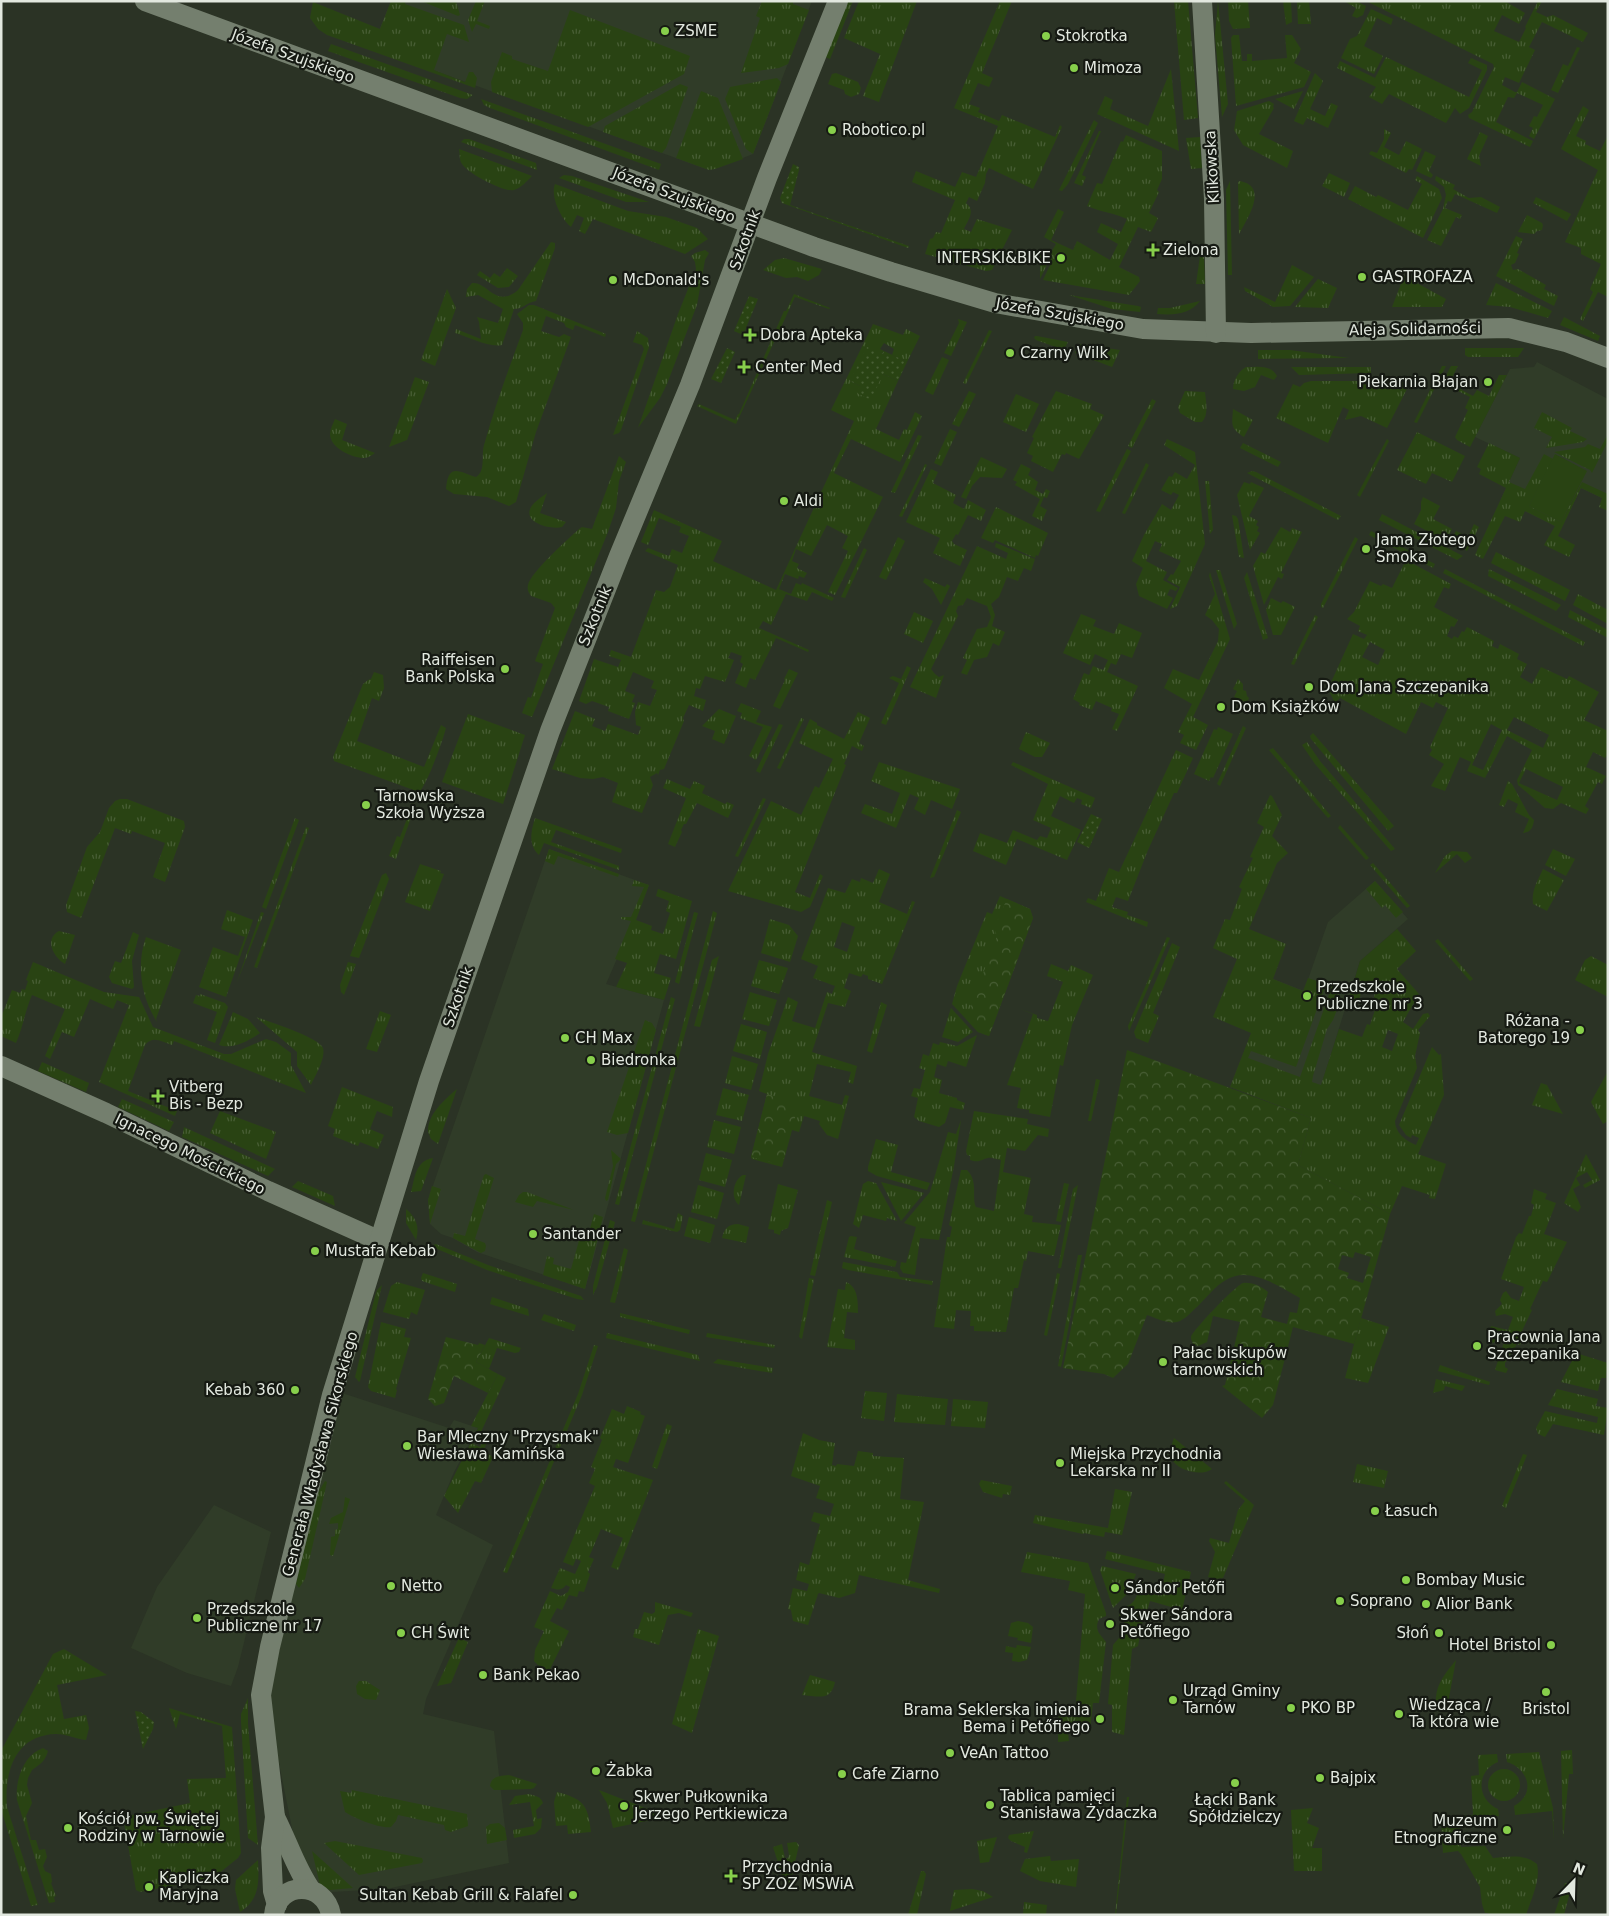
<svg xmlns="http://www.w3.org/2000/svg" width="1609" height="1916" viewBox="0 0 1609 1916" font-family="'DejaVu Sans',sans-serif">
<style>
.built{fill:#303c28}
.grass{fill:url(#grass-tufts);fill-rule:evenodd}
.park{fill:url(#park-crowns);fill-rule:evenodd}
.garden{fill:url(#garden-dots)}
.pitch{fill:#294313}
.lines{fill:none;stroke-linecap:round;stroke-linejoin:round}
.minor{stroke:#747f6e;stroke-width:20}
.poi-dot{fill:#87cf4b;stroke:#161a13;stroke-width:2}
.labels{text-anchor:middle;stroke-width:4.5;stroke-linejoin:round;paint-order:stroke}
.poi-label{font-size:15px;fill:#e2e8df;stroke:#161a13;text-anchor:start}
.street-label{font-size:15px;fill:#e2e8df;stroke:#161a13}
</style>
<defs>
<pattern id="grass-tufts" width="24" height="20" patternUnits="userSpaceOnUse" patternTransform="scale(1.25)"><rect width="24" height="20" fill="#294313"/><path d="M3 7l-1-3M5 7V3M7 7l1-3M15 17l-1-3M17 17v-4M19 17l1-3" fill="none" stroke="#485e35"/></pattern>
<pattern id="park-crowns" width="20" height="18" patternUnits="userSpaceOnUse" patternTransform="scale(1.25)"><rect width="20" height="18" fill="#294313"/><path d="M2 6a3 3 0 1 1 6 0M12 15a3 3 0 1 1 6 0" fill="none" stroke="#485e35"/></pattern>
<pattern id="garden-dots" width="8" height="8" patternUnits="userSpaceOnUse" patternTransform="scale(1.25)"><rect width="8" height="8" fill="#294313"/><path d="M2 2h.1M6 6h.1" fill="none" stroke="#485e35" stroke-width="1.8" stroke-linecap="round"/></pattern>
</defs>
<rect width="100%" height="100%" fill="#2b3325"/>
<g class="built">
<path d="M 391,1 L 812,1 L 753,154 L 715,169 L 709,170 L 372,48 Z"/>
<path d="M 1537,362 L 1608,399 L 1608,501 L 1581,488 L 1561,529 L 1501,499 L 1520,458 L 1475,437 L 1510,369 L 1534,367 Z"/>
<path d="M 549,849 L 649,885 L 606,984 L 664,1000 L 585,1289 L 477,1252 L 453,1238 L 441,1234 L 430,1224 L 428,1200 Z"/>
<path d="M 1375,881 L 1408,919 L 1360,961 L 1311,1118 L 1230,1087 L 1273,979 L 1304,991 L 1328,922 Z"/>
<path d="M 339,1392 L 449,1428 L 454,1420 L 478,1428 L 454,1472 L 436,1515 L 493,1545 L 426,1699 L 423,1714 L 494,1731 L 509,1863 L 386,1889 L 331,1892 L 320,1888 L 298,1858 L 267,1703 Z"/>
<path d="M 214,1505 L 271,1532 L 238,1667 L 231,1686 L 187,1673 L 131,1648 L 157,1587 Z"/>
</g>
<g class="grass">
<path d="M 391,1 L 406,1 L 405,4 L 464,25 L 469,42 L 447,34 L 434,70 L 465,82 L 469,72 L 473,72 L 477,78 L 475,88 L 327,35 L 318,29 L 310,18 L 313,2 L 380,29 Z"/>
<path d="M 421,1 L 456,1 L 460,15 L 458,16 Z"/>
<path d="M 476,1 L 485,1 L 477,21 L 490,26 L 489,29 L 476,24 L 472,32 L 468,20 Z"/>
<path d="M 762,1 L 793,1 L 793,4 L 809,10 L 788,64 L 779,68 L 741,73 L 760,18 L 756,16 Z"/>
<path d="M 848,1 L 853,1 L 830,59 L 825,57 Z"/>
<path d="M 859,1 L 917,1 L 879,102 L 863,96 L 880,54 L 844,38 Z"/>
<path d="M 1000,1 L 1012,1 L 982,73 L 993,78 L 989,87 L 978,83 L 969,104 L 980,108 L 978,112 L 999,121 L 1002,115 L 1055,137 L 1060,125 L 1062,127 L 1033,189 L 989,168 L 986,174 L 985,183 L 977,201 L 969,197 L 966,203 C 976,211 968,220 964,229 L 971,232 L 977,219 L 1012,230 L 992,270 L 986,271 L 925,254 L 930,239 L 933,238 L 936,232 L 941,233 L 955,200 L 912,182 L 916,171 L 955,187 L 962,172 L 976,177 L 998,126 L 954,108 Z"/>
<path d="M 1174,1 L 1188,1 L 1198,118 L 1184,120 Z"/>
<path d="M 1218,1 L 1228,104 L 1222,117 L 1215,35 Z"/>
<path d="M 1228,1 L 1248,1 L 1250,28 L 1233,29 L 1229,21 Z"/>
<path d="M 1283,1 L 1291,1 L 1292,22 L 1286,25 Z"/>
<path d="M 1297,1 L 1309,1 L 1311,24 L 1298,24 Z"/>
<path d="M 1344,1 L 1356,1 L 1366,6 L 1363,15 L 1357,18 L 1352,16 L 1356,8 Z"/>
<path d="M 1366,1 L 1505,1 L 1525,13 L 1519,24 L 1502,15 L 1494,31 L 1519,42 L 1526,28 L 1525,27 L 1538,1 L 1542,1 L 1536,12 L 1547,17 L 1553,15 L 1588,33 L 1583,42 L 1542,22 L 1529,47 L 1535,50 L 1519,83 L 1505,77 L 1502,85 L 1515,92 L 1517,92 L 1522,82 L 1555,99 L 1534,139 L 1529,136 L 1533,128 L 1529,126 L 1534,116 L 1537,117 L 1543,105 L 1517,93 L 1514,98 L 1508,97 L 1496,122 L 1533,141 L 1530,147 L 1469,118 L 1468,115 L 1472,112 L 1494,67 L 1493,64 Z"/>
<path d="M 1371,9 L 1393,19 L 1391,25 L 1377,18 L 1364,46 L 1383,56 L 1374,74 L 1341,58 L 1350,39 L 1357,36 Z"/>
<path d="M 570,10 L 690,56 L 684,74 L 588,127 L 492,92 L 491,82 L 502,52 L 512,56 L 512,59 L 548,71 Z"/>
<path d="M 1233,35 L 1239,35 L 1242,61 L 1247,61 L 1247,54 L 1252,54 L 1252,61 L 1287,58 L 1285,35 L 1292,35 L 1301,49 L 1294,63 L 1311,72 L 1304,87 L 1236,106 L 1231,38 Z"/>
<path d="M 331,44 L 473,95 L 467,99 L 460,98 L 328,51 Z"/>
<path d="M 1577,47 L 1580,48 L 1558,93 L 1551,90 L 1563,64 L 1568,66 Z"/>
<path d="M 1386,57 L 1469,97 L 1482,70 L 1468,63 L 1471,58 L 1487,65 L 1487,70 L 1469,108 L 1460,114 L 1455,108 L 1446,123 L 1389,94 L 1382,104 L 1369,97 L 1376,87 L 1337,68 L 1340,61 L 1375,78 Z"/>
<path d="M 1171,69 L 1179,151 L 1097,114 L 1105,96 L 1113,100 L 1110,109 L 1148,126 Z"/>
<path d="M 836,73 L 858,82 L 861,88 L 859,94 L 851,97 L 845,94 L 844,90 L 828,84 L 832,74 Z"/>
<path d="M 1315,73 L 1323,81 L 1310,109 L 1325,116 L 1331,103 L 1338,106 L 1328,128 L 1307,118 L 1303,125 L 1294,121 Z"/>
<path d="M 777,78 L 781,82 L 753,154 L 746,149 L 725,99 L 730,87 Z"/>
<path d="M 680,84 L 688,87 L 666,148 L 662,153 L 603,132 L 605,126 Z"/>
<path d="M 701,91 L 718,98 L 743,159 L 715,169 L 709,170 L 676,158 Z"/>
<path d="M 1303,91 L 1294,109 L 1275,99 Z"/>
<path d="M 481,99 L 661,164 L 659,170 L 490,108 L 484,105 Z"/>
<path d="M 1269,101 L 1274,104 L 1273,107 L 1274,108 L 1259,134 L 1293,151 L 1287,168 L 1243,145 L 1234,130 L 1237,111 Z"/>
<path d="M 1583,106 L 1589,110 L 1576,136 L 1586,141 L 1585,144 L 1600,151 L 1608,135 L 1608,297 L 1598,292 L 1583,321 L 1580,319 L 1593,292 L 1590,289 L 1601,264 L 1581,254 L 1581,248 L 1565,242 L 1598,170 L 1561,149 Z"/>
<path d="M 1094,120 L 1098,123 L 1068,184 L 1062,191 L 1059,190 Z"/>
<path d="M 1384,129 L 1391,133 L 1384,147 L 1399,155 L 1406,141 L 1422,149 L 1412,170 L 1409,169 L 1406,173 L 1369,154 L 1371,151 L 1377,153 L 1384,139 Z"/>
<path d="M 1099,131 L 1101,131 L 1082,175 L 1086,177 L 1082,186 L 1074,183 Z"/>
<path d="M 1480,132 L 1488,136 L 1479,156 L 1481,166 L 1467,159 Z"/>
<path d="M 1126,135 L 1162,151 L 1162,179 L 1157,190 L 1159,192 L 1149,213 L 1158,218 L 1151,232 L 1138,227 L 1119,267 L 1139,277 L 1140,281 L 1129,295 L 1043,280 L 1051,263 L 1049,261 L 1040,279 L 1040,249 L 1050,254 L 1056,244 L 1044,237 L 1058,209 L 1064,212 L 1051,240 L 1073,250 L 1077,241 L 1110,260 L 1118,244 L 1097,232 L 1101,223 L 1121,232 L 1127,219 C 1114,213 1101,212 1087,206 L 1097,183 L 1102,184 L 1121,141 L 1123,142 Z"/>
<path d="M 1200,137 L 1202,168 L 1191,169 L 1186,138 Z"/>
<path d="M 464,139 L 469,139 L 536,163 L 537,170 L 461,142 Z"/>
<path d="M 459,149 L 532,176 C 527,181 521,188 514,190 C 505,193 467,173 462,164 C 459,160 460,154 459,149 Z"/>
<path d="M 1425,151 L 1436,156 L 1429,171 L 1433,175 L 1431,178 L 1416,171 Z"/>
<path d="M 1329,173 L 1350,183 L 1344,197 L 1322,186 Z"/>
<path d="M 564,175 L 572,176 L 649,202 L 626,202 L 559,178 Z"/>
<path d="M 1417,176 L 1439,189 L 1442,198 L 1423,238 L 1348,199 L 1355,186 L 1376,197 L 1378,195 L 1408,210 L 1422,184 L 1415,180 Z"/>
<path d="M 1436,176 L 1455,185 L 1453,189 L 1469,198 L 1481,197 L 1500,207 L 1497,213 L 1455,194 L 1451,202 L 1448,201 L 1445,208 L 1462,215 L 1460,219 L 1456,217 L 1441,246 L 1427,240 L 1443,209 L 1446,195 L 1444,187 L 1435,180 Z"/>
<path d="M 1230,181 L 1232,275 L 1228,275 L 1226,190 Z"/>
<path d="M 1240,181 C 1270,187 1246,220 1239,235 L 1238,182 Z"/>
<path d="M 555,184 L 628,211 L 666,217 L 697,228 L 708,239 L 685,254 L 593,219 L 585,234 L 579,231 L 584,218 L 577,215 L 571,227 C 561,219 550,196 555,184 Z"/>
<path d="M 1536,197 L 1571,214 L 1567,221 L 1533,203 Z"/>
<path d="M 1527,215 L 1542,223 L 1543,225 L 1542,230 L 1537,231 L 1534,234 L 1518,232 Z"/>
<path d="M 1516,236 L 1523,239 L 1517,253 L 1519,254 L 1515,263 L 1511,265 L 1513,270 L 1518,269 L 1546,285 L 1544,289 L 1558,296 L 1554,306 L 1496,276 Z"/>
<path d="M 551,242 L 555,243 L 555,248 L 536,301 C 527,302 523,309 514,309 L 502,345 C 489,348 469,337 455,333 L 456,329 L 481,339 L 479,322 L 477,317 L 498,323 L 503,309 L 478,295 L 466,297 L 467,289 L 472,283 C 487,281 496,309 518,290 Z"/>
<path d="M 705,250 L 709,253 L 705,260 L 697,305 L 667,384 L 660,398 L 638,428 L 678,314 L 696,269 L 695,262 L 691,256 L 695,253 Z"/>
<path d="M 1200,256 L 1204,256 L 1205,284 L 1196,284 Z"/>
<path d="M 784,258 L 822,269 L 819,275 L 808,281 L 797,277 L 786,278 L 763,270 L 775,260 Z"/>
<path d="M 1292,265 L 1314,277 L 1290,306 L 1273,307 L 1245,291 L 1244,287 L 1275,302 Z"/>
<path d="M 507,268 L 518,276 L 509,287 L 498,288 L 477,275 L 480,271 L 490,278 L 494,273 L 500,277 Z"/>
<path d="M 1404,276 L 1446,299 L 1442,307 L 1392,307 Z"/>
<path d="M 1318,279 L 1337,288 L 1328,308 L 1295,307 Z"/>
<path d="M 1496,283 L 1552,311 L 1548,318 L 1510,307 L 1486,305 Z"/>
<path d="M 447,289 L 456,308 L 435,366 L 421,360 Z"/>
<path d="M 794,294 L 830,308 L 829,309 L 795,297 L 736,424 L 697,406 L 699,404 L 735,420 L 738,414 L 739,414 L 784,311 L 786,311 Z"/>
<path d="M 1069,295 L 1138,306 L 1141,307 L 1140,312 L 1112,309 Z"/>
<path d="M 1200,301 C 1189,315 1174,315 1157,314 L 1158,308 L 1170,308 Z"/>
<path d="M 529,305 L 534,305 L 606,334 L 605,337 L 575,325 L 573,330 L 566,327 L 564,323 L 546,316 L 541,331 L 559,337 L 564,334 L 571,337 L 536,432 L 516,502 L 509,506 L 487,497 L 454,494 L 446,489 C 448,461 461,473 476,477 C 486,471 481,455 484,445 C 495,406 509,368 523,330 L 523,323 L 517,314 Z"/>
<path d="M 1564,317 L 1600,336 L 1598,341 L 1560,325 Z"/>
<path d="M 958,319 L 967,322 L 951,356 L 944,353 L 959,323 Z"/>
<path d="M 873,324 L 903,335 L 906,329 L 920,336 L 907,362 L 892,355 L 894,349 L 884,343 L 880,349 L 884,351 L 882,354 L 850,381 L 860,386 L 883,374 L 898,381 L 876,429 L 899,440 L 904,429 L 907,430 L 915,412 L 922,416 L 900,462 L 851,439 L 834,473 L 883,497 L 835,595 L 828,592 L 848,551 L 842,548 L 848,536 L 827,525 L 811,556 L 796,549 L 792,561 L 799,564 L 797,568 L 807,573 L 804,578 L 799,576 L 798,579 L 785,574 L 779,589 L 791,594 L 796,583 L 801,585 L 802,583 L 834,598 L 832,601 L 812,592 L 807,601 L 786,594 L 771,625 L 763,621 L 759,628 L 809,650 L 808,652 L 776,638 L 755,680 L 750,678 L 746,688 L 735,683 L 743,664 L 740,662 L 742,656 L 731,652 L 728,658 L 734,660 L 725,682 L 705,676 L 700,689 L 696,688 L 694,696 L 706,700 L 703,711 L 689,705 L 683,718 L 684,721 L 664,769 L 660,770 L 658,775 L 657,773 L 650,777 L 653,785 L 642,813 L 612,802 L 618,783 L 603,777 L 593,779 L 580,778 L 552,769 L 575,711 L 595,719 L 592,726 L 605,731 L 608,724 L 638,735 L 641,727 L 636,725 L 635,712 L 638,702 L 650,706 L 657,690 L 651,688 L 654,681 L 633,672 L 625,691 L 635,695 L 632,702 L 635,703 L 629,719 L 608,711 L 609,707 L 592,701 L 586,704 L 579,701 L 594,659 L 618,667 L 621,660 L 609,656 L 611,650 L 631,657 L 656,590 L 664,592 L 670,587 L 678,565 L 645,551 L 648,548 L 669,556 L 672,549 L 682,553 L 689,536 L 679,532 L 681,527 L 659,518 L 648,545 L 641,542 L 654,510 L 722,541 L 713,561 L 776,590 L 854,421 L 831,410 Z"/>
<path d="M 989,330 L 992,331 L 966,384 L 963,383 Z"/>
<path d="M 637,331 L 648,338 L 649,347 L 621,430 L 619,433 L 613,435 L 644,349 L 642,345 L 633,342 Z"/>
<path d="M 1035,336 L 1037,336 L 1068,342 L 1064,350 L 1036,340 L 1034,338 Z"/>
<path d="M 1078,344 L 1120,350 L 1112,367 L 1075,353 Z"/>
<path d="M 1465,348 L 1524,348 L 1518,357 L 1468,357 L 1465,355 Z"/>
<path d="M 1258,350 L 1290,350 L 1349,358 L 1258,359 Z"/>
<path d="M 942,357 L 949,360 L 933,395 L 925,391 Z"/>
<path d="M 1442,366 L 1446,366 L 1417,423 L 1414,422 Z"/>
<path d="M 1451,366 L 1458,366 L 1449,383 L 1473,396 L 1477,390 L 1489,396 L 1499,375 L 1507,375 L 1470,447 L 1457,440 L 1455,437 L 1468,410 L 1465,408 L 1470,397 L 1442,383 Z"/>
<path d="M 1246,367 C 1257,367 1271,364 1277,376 L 1274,380 L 1261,375 L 1255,387 L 1244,391 L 1233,389 C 1233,380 1239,371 1246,367 Z"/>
<path d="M 1291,367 L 1371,367 L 1371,373 L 1299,375 Z"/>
<path d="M 415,377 L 429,382 L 407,440 L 389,447 Z"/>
<path d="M 1311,381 L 1400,381 L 1407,383 L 1408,387 L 1387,428 L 1361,416 L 1345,420 L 1349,410 L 1343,407 L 1328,443 L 1276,418 L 1293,384 L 1300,387 L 1304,383 Z"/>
<path d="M 969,391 L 976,394 L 959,427 L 952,424 Z"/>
<path d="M 1056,391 L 1092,404 L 1090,409 L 1104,415 L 1079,459 L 1066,453 L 1065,455 L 1062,454 L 1053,472 L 1031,461 L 1033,456 L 1027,453 L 1034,438 L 1032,437 Z"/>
<path d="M 1185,391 L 1205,392 C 1206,402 1209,415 1202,422 L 1195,422 L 1180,413 L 1178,407 Z"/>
<path d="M 1016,394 L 1039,404 L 1026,432 L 1003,422 Z"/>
<path d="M 1152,399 L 1156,401 L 1132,448 L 1128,446 Z"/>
<path d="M 1233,409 L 1253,420 L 1244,437 C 1230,428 1232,425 1233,409 Z"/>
<path d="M 1542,412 L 1572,428 L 1570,431 L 1587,439 L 1583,442 L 1546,448 L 1552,437 L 1534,428 Z"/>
<path d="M 335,419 L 347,424 L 342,440 L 375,453 C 372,455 368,458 364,458 C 352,458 330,448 330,434 C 330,429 333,424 335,419 Z"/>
<path d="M 950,429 L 957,432 L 941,466 L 934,463 Z"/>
<path d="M 1417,432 L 1465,456 L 1452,482 L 1432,473 L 1426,484 L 1397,470 Z"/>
<path d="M 1608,434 L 1608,441 L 1592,473 L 1590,470 L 1554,452 L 1585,447 L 1588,444 L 1600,449 Z"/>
<path d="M 918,435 L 922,436 L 895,493 L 891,492 Z"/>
<path d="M 1167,439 L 1195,452 L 1205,544 L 1177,606 L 1170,609 L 1180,587 L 1167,580 L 1171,574 L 1173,575 L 1181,561 L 1159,551 L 1162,544 L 1155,541 L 1146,561 L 1167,572 L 1163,580 L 1178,588 L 1176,591 L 1170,589 L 1167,595 L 1173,598 L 1167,609 L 1139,596 L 1136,584 L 1143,568 L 1132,561 L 1144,535 L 1162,504 L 1171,510 L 1179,495 L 1173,492 L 1171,495 L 1161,490 L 1169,476 L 1172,477 L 1175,472 L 1187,479 L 1195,465 L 1164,445 Z"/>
<path d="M 1387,439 L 1389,441 L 1360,497 L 1357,495 Z"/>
<path d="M 1243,443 L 1281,462 L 1278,467 L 1240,448 Z"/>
<path d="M 1489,443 L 1520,458 L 1509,482 L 1525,489 L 1544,454 L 1553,459 L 1529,506 L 1561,522 L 1582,482 L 1608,494 L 1608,511 L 1599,507 L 1602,498 L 1581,488 L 1558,536 L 1575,545 L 1569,557 L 1544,545 L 1555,526 L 1525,511 L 1520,522 L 1505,516 L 1483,559 L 1475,555 L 1506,488 L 1479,474 L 1481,469 L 1477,467 Z"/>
<path d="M 1127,449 L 1131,451 L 1100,512 L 1096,511 Z"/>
<path d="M 619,456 L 626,462 L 619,481 L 616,508 L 608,532 L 532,717 L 522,713 L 528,697 L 531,698 L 543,664 L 535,661 L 555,608 L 551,603 L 531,596 C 528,592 527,589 528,585 C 531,572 568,539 579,529 L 582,527 L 592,529 Z"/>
<path d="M 981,457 L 1007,469 L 1002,478 L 980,477 L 972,486 L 966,499 L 961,497 Z"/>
<path d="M 1146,463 L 1149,465 L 1125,514 L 1122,513 Z"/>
<path d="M 925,464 L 927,465 L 902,517 L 899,516 Z"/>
<path d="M 1021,464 L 1031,469 L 1028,475 L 1038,482 L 1035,490 L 1043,494 L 1046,489 L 1050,491 L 1047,498 L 1044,497 L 1040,506 L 1047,510 L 1042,521 L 1032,516 L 1040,499 L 1015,485 L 1017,482 L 1013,480 Z"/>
<path d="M 931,469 L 938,472 L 933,483 L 956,495 L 953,503 L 964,509 L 968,500 L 986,510 L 981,521 L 968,515 L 958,535 L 956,534 L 952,541 L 954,544 L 967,550 L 960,566 L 933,553 L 940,538 L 906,522 Z"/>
<path d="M 1252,471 L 1256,472 L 1341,516 L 1338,520 L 1247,473 Z"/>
<path d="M 1205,481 L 1209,481 L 1213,530 L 1210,534 Z"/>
<path d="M 1244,482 L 1250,484 L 1251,482 L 1264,488 L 1249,516 L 1258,521 L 1256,525 L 1259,527 L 1257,531 L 1260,533 L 1250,550 L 1237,495 Z"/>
<path d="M 547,493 L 540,513 L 566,522 L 562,527 C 551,530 522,523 531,507 C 535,501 542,497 547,493 Z"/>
<path d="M 1423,497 L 1440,506 L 1433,519 L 1452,529 L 1446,541 L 1414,524 L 1421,510 L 1421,502 Z"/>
<path d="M 996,507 L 1048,533 L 1038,556 L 1036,555 L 1035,558 L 995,540 L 993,543 L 981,538 Z"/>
<path d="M 1382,514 L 1463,556 L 1457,560 L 1379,520 Z"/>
<path d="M 1232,515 L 1236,516 L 1238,519 L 1244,558 L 1239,557 Z"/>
<path d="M 1474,524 L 1479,527 L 1467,551 L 1450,542 L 1456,531 L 1468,537 Z"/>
<path d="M 1281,527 L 1290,532 L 1292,528 L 1302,532 L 1281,573 L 1284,574 L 1282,579 L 1278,577 L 1264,605 L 1253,566 L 1261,552 L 1265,554 Z"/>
<path d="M 1371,531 L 1435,564 L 1433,568 L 1369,535 Z"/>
<path d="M 898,537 L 905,541 L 886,580 L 879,577 Z"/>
<path d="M 1355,537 L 1358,539 L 1323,608 L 1321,607 L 1321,604 Z"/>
<path d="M 996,543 L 1035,559 L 1031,571 L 1024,568 L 1018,581 L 1007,577 L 999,597 L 991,604 L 995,615 L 992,626 L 1005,632 L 999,646 L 993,643 L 987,657 L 974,660 L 967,675 L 961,673 L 967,660 L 963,658 L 977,629 L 987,627 L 991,617 L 987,606 L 967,598 L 963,605 L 958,606 L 956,611 L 958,616 L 931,669 L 935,674 L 939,677 L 944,675 L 936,698 L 910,687 L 977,546 L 1006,559 L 1008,553 L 995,547 Z"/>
<path d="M 864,548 L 867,550 L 845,598 L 841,597 Z"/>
<path d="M 1496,552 L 1570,590 L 1565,601 L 1491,563 Z"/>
<path d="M 1406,560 L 1451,584 L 1449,589 L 1444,587 L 1434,607 L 1458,620 L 1454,627 L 1451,626 L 1447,636 L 1452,639 L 1454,636 L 1458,638 L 1462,631 L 1464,632 L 1467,627 L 1494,641 L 1492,646 L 1498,649 L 1500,644 L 1519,654 L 1517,659 L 1527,664 L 1520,677 L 1532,684 L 1541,667 L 1567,679 L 1569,676 L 1599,692 L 1584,720 L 1608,731 L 1608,754 L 1605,758 L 1593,752 L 1586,767 L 1606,776 L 1602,784 L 1598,782 L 1585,806 L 1589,809 L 1586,814 L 1561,803 L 1553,809 L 1545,808 L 1518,785 L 1517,780 L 1532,750 L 1507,736 L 1485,778 L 1467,771 L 1471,762 L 1460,757 L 1445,791 L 1431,786 L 1444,764 L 1429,755 L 1432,750 L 1430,747 L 1448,708 L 1436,702 L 1433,708 L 1421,702 L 1406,734 L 1340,698 L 1331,707 L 1329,704 L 1334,701 L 1328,689 L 1353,634 L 1364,639 L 1367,635 L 1358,631 L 1360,626 L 1347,619 L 1354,612 L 1370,581 L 1381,586 L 1383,584 L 1392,588 ZM 1370,642 L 1385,650 L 1378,665 L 1362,657 ZM 1514,717 L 1549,735 L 1543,748 L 1507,730 ZM 1491,724 L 1502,730 L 1483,770 L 1472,765 ZM 1526,769 L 1563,787 L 1557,800 L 1519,783 Z"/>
<path d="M 1445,569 L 1585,642 L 1583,646 L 1443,573 Z"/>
<path d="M 1489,569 L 1561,605 L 1556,611 L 1488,576 Z"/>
<path d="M 1216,570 L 1220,570 L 1237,624 L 1234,629 Z"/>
<path d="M 1210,572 L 1230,639 L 1193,717 L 1208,725 L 1196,750 L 1180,743 L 1184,735 L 1178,732 L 1192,704 L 1164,688 L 1173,669 L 1199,680 L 1218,641 L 1219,629 L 1212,620 L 1205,615 L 1215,594 L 1209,576 Z"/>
<path d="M 1247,572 L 1268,638 L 1263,640 L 1244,578 Z"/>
<path d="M 925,578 L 945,587 L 947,584 L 950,586 L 941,605 L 932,589 L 923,582 Z"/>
<path d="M 1578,594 L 1608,610 L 1608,624 L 1573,605 Z"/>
<path d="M 1271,598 L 1281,603 L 1283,601 L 1295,607 L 1281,635 L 1273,635 L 1266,610 Z"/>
<path d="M 1570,610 L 1608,630 L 1608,638 L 1568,617 Z"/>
<path d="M 914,612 L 933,621 L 923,643 L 904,634 Z"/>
<path d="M 1081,614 L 1096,620 L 1093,626 L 1114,634 L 1119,623 L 1142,633 L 1132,658 L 1121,654 L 1116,665 L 1111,663 L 1107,672 L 1138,686 L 1117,731 L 1112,729 L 1119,714 L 1111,711 L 1112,708 L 1096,701 L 1092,710 L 1079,705 L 1080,703 L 1073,699 L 1084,673 L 1089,675 L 1093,666 L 1103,670 L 1108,660 L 1095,654 L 1090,665 L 1063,653 Z"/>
<path d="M 1315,615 L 1318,617 L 1294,665 L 1291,664 Z"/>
<path d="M 907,666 L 911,668 L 886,725 L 881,723 L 899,683 L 889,678 L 893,676 L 901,679 Z"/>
<path d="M 789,669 L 798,673 L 780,709 L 773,706 L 785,680 L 784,679 Z"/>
<path d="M 374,672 L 383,675 L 384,688 L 379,701 L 372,698 L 357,741 L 424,767 L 441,725 L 446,728 C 443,740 427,785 419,792 L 334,761 L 333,757 L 363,684 L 368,680 L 371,679 Z"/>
<path d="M 1238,679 L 1243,684 L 1243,690 L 1246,691 L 1247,696 L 1249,698 L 1247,703 L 1234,697 L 1237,691 L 1233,689 Z"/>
<path d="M 741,703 L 761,711 L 756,722 L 772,727 L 756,760 L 749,756 L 763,727 L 740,718 L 742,713 L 737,711 Z"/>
<path d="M 719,709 L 736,716 L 724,744 L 712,739 L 715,731 L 702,726 Z"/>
<path d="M 858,712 L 870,718 L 859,743 L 864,746 L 862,751 L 852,746 L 844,764 L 846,765 L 795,892 L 810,898 L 820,874 L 823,876 L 810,907 L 801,912 L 728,891 L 771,801 L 801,815 L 815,786 L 819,788 L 833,759 L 799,743 L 810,719 L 817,723 L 817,725 L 844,739 Z"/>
<path d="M 468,714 L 525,735 L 503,804 L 442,782 Z"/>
<path d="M 801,718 L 804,719 L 780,769 L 777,768 Z"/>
<path d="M 779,724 L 783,725 L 760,773 L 756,771 Z"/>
<path d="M 1243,726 L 1246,728 L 1220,786 L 1217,784 Z"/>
<path d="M 1218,727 L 1233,734 L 1213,778 L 1211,777 L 1209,781 L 1194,774 L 1214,729 L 1217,730 Z"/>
<path d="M 1026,732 L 1050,743 L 1042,757 L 1035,757 L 1019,749 Z"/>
<path d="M 1313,733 L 1394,826 L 1388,831 L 1311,739 L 1310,736 Z"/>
<path d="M 1307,742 L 1320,761 L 1395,849 L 1391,851 L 1315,764 L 1302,745 Z"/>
<path d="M 1273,748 L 1331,816 L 1328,818 L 1269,750 Z"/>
<path d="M 1176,750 L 1193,758 L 1177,793 L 1174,793 L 1148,850 L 1128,901 L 1116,897 L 1112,907 L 1128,912 L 1127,915 L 1148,922 L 1147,927 L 1086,902 L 1088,898 L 1096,901 L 1109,868 L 1119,872 Z"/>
<path d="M 879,762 L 960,789 L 952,809 L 931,800 L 925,815 L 914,809 L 919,798 L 910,794 L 896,828 L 861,813 L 865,804 L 892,814 L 900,793 L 871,781 Z"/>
<path d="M 1013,762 L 1095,798 L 1091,808 L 1081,804 L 1082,800 L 1077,798 L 1074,803 L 1060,796 L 1051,816 L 1081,830 L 1067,860 L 1017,839 L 1006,865 L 973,851 L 980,833 L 1007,843 L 1013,830 L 1037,840 L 1040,836 L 1047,838 L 1051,828 L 1033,820 L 1048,784 L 1011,765 Z"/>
<path d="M 667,779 L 690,789 L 694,781 L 705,786 L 702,793 L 725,804 L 727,802 L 734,805 L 728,818 L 697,803 L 686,824 L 684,824 L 681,830 L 682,832 L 675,847 L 668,844 L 686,798 L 663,788 Z"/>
<path d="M 1508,781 L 1512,784 L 1529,815 L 1534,820 C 1533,828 1531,832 1523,833 L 1529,819 L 1515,812 L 1518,804 L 1508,799 L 1504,807 L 1499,805 Z"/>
<path d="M 1270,795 L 1272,796 L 1282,815 L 1272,836 L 1288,853 L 1277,863 L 1249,929 L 1286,944 L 1273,979 L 1303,991 L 1308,978 L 1326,984 L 1296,1067 L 1251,1051 L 1248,1058 L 1300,1077 L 1332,986 L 1334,985 L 1339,990 L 1340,1002 L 1333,1020 L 1327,1029 L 1313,1076 L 1312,1082 L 1321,1085 L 1339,1029 L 1362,1037 L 1367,1024 L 1370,1025 L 1375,1010 L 1371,1009 L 1375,993 L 1362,990 L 1358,1003 L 1348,1001 L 1360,961 L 1397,929 L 1416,951 L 1397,969 L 1419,994 L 1403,1022 L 1413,1029 L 1423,1014 L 1428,1013 L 1430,1016 L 1418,1030 L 1420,1033 L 1415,1056 L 1417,1068 L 1395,1121 C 1395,1133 1406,1141 1416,1145 L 1419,1138 L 1412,1135 L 1411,1138 L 1406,1135 L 1399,1125 L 1432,1047 L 1439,1055 L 1441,1054 L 1444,1095 L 1418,1154 L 1446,1164 L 1435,1199 L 1429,1198 L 1430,1195 L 1402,1186 L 1390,1214 L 1298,1165 L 1311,1118 L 1230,1087 L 1251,1033 L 1213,1017 L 1237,959 L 1213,948 L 1225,919 L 1230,920 L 1242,889 L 1239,887 L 1253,858 L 1250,857 L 1264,827 L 1257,823 ZM 1388,1030 L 1398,1034 L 1392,1051 L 1382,1047 Z"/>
<path d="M 763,798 L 766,799 L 738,857 L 735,856 Z"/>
<path d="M 120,799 L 127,799 L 184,821 L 185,827 L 165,882 L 153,877 L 165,843 L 132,831 L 131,834 L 115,828 L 81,918 L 67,912 L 66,905 L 87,847 L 100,832 L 109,808 L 115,801 Z"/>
<path d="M 413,803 L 415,807 L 396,859 L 389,856 L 397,836 L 400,837 Z"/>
<path d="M 957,810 L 961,812 L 934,877 L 930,878 Z"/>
<path d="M 295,818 L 299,820 L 266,909 L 262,907 Z"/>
<path d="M 535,818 L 622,849 L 621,853 L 556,830 L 551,842 L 619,866 L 619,870 L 544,843 L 539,855 C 528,845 531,831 535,818 Z"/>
<path d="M 1340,825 L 1369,858 L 1366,860 L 1338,828 Z"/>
<path d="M 306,827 L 309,828 L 257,968 L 254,967 Z"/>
<path d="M 549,849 L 619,874 L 618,877 L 558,856 L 554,865 L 545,861 Z"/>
<path d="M 1553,849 L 1575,859 L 1566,876 L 1545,865 Z"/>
<path d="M 1452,851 L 1467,852 L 1472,858 L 1465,863 L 1457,854 L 1435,873 L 1445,856 Z"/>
<path d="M 1373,863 L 1410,906 L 1407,908 L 1370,865 Z"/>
<path d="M 420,864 L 441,871 L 440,873 L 444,874 L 430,911 L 405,902 Z"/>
<path d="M 879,869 L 890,874 L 879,902 L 907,914 L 912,901 L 915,902 L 882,984 L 868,979 L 868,976 L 863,974 L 861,977 L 849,973 L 844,988 L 851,991 L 845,1007 L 828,1003 L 812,1052 L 857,1066 L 853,1084 L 848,1082 L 851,1072 L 817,1064 L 809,1096 L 842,1105 L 845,1095 L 849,1096 L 838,1139 L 827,1135 L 819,1124 L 820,1121 L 804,1116 L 799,1132 L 792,1130 L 782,1167 L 752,1159 L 751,1157 L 767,1094 L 759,1091 L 768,1054 L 788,997 L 798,1002 L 792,1021 L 815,1028 L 827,992 L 832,994 L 835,986 L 813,978 L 818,966 L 801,959 L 828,888 L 845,893 L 852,879 L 860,882 L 861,878 L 873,883 ZM 842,922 L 855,927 L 847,952 L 834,947 Z"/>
<path d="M 1543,869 L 1564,880 L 1547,911 L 1533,904 C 1531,891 1537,882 1543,869 Z"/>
<path d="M 386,873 L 389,879 L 359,958 L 350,956 L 380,880 L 382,875 Z"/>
<path d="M 634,880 L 649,885 L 636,920 L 652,926 L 651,930 L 663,934 L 670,913 L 666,911 L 669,901 L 656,896 L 658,889 L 692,901 L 676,959 L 660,954 L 654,973 L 671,978 L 664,1000 L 616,987 L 627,963 L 615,959 L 631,921 L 621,919 L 621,917 L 631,917 L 644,887 L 632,886 Z"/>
<path d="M 1375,881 L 1403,912 L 1396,918 L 1385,905 L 1382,908 L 1366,889 Z"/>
<path d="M 1000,896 L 1030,909 L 1033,918 L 989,1036 L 978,1032 L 952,1004 L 957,986 L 987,912 L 992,914 Z"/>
<path d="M 227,910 L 253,920 L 226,997 L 199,987 L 213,947 L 238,956 L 245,937 L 221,929 Z"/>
<path d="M 713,911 L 717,913 L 635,1222 L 631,1221 Z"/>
<path d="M 261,912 L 264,913 L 237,982 Z"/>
<path d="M 694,912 L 698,913 L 679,984 L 675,982 Z"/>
<path d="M 770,919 L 789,925 L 798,936 L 790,962 L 761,953 Z"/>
<path d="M 59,931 L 75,935 L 65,964 C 53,957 44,939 59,931 Z"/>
<path d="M 133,932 L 139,935 L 132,961 L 134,987 L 132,989 L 112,983 L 109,977 L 115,961 L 121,963 Z"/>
<path d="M 146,937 L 181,950 L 156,1019 L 157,1022 C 141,997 136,965 146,937 Z"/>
<path d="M 1167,937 L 1170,938 L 1129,1031 L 1128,1026 Z"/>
<path d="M 1438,939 L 1473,979 L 1470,981 L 1435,941 Z"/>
<path d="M 1172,943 L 1180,947 L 1153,1013 L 1159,1016 L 1148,1043 L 1136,1038 L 1134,1032 Z"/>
<path d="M 719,956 L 700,1027 L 694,1026 L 712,960 Z"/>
<path d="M 1591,956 L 1608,965 L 1608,997 L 1575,980 L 1585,960 Z"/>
<path d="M 759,960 L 788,968 L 779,994 L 751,986 Z"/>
<path d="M 33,962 L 104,992 L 139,997 L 153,1027 L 224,1054 L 231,1054 L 266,1039 L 276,1042 L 291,1053 L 291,1065 L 306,1093 L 174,1041 L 172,1045 C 162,1042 153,1035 145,1045 L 128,1091 L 177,1111 L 175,1116 L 99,1082 L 129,1005 L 117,1000 L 113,1009 L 90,999 L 74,1037 L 62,1032 L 50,1059 L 45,1056 L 65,1009 L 32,995 C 25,1011 23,1027 16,1043 L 1,1036 L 1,1017 L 12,990 L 20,993 L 22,989 L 25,990 L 28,981 L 26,980 Z"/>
<path d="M 348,962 L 356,964 L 344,995 L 341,992 L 340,985 Z"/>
<path d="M 1051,964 L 1068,971 L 1071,965 L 1093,975 L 1072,1025 L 1063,1066 L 1060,1065 L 1050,1117 L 1029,1113 L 1029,1110 L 1017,1108 L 1021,1088 L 1007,1085 L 1033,1014 L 1020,1009 L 1037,1015 L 1037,1018 L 1048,1021 L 1063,982 L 1047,976 Z"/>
<path d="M 750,992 L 777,1000 L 769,1026 L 742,1019 Z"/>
<path d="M 200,994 L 225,1003 L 228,1007 L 215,1043 L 207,1040 L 217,1012 L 193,1003 L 196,995 L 200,996 Z"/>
<path d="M 671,997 L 675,999 L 619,1205 L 615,1204 Z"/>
<path d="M 881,1002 L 887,1005 L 872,1053 L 867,1051 Z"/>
<path d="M 951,1008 L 973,1032 L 958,1042 L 942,1037 Z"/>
<path d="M 380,1011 L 391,1015 L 377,1052 L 366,1049 Z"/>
<path d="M 233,1012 L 248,1019 L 260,1033 C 250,1040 232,1050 219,1045 Z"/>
<path d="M 256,1017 C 268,1021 320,1038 323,1048 C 326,1058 315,1076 311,1085 L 297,1066 L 297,1052 Z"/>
<path d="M 645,1020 L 652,1023 L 656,1030 L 628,1133 L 617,1135 L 607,1132 Z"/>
<path d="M 741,1024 L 767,1032 L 760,1059 L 733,1051 Z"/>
<path d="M 977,1035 L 966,1067 L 948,1061 L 946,1067 L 937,1064 L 934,1077 L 942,1080 L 939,1093 L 957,1098 L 957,1100 L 965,1103 L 963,1110 L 950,1107 L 945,1123 L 939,1127 L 919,1121 L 914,1117 L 918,1098 L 911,1096 L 914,1088 L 920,1089 L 925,1070 L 919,1068 L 923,1054 L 929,1056 L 933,1043 L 939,1045 L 940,1042 L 957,1046 Z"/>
<path d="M 732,1056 L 758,1064 L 751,1090 L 725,1083 Z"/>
<path d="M 42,1062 L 89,1083 L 86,1092 L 38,1071 Z"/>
<path d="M 1608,1071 L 1608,1121 L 1603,1124 L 1591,1102 Z"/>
<path d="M 1096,1079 L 1100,1080 L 1091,1121 L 1088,1121 Z"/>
<path d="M 1541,1083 L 1547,1085 L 1563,1114 L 1532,1105 Z"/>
<path d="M 342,1087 L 393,1107 L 392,1117 L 377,1111 L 370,1129 L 384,1135 L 378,1149 L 360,1142 L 358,1146 L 333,1136 L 335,1129 L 328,1126 Z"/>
<path d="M 723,1088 L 749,1095 L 742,1121 L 716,1115 Z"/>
<path d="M 457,1089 L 438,1144 L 431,1139 L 428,1132 C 427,1115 444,1100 457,1089 Z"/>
<path d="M 122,1099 L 174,1122 L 169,1131 L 118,1107 Z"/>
<path d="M 220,1111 L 276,1132 L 266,1159 L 210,1133 Z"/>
<path d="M 974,1111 L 1028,1119 L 1027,1124 L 1049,1129 L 1048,1137 L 1038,1135 L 1025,1151 L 1007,1148 L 1003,1172 L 1031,1178 L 1024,1214 L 1033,1216 L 1032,1222 L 1061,1225 L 1054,1256 L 1028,1251 L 1026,1261 L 1024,1260 L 1018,1288 L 1014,1288 L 1006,1332 L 974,1331 L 974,1326 L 970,1326 L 971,1311 L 956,1310 L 954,1329 L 934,1327 L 947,1237 L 950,1237 L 952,1227 L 949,1225 L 961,1170 L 967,1170 C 979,1182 971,1197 976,1207 L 994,1211 L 1001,1160 C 998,1160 991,1157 988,1158 C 980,1160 979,1163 970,1160 L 970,1156 L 967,1155 L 966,1151 Z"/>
<path d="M 714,1120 L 741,1127 L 734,1154 L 707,1147 Z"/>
<path d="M 961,1120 L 954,1166 L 939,1240 L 920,1238 L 915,1275 L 903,1273 L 900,1268 L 901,1262 L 906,1263 L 916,1227 L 904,1223 L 930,1192 L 948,1132 L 956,1134 Z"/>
<path d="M 184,1127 L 275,1169 L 268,1176 L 182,1137 Z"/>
<path d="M 876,1139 L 898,1145 L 891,1172 L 930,1183 L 927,1190 L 877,1176 L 868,1171 L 868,1167 Z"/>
<path d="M 611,1150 L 621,1159 L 616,1164 L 608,1200 L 606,1201 L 605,1198 L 613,1166 Z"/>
<path d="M 706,1153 L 732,1160 L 725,1187 L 699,1180 Z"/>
<path d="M 1586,1154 L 1600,1180 L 1585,1188 L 1583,1185 L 1592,1180 L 1587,1172 L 1576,1178 L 1580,1185 L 1573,1189 L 1581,1207 L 1578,1212 L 1564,1203 Z"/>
<path d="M 433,1158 L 421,1191 L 411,1192 C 415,1178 415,1161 433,1158 Z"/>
<path d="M 486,1174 L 494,1178 L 475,1239 L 485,1243 L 486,1246 L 485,1251 L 481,1253 L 453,1238 L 454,1233 L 465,1236 L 484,1175 Z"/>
<path d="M 743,1175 L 746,1175 L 739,1205 C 730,1198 733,1180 743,1175 Z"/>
<path d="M 298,1181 L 333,1196 L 335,1206 L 292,1187 Z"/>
<path d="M 868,1181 L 876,1183 L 897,1221 L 887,1218 L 886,1221 L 863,1215 L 859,1228 L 853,1224 L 863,1184 Z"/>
<path d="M 881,1182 L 924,1193 L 901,1221 Z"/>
<path d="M 1064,1183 L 1069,1184 L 1061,1222 L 1056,1221 Z"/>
<path d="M 778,1184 L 798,1190 L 788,1228 L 781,1231 L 780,1235 L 774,1233 L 774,1230 L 768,1229 Z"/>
<path d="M 698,1185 L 724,1193 L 717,1219 L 691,1212 Z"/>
<path d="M 1078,1185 L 1061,1268 L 1058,1268 L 1073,1189 Z"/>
<path d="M 432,1186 L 441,1189 L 430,1224 L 428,1200 Z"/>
<path d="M 1534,1189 L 1547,1194 L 1545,1199 L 1556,1203 L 1544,1234 L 1567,1242 L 1547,1282 L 1543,1281 L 1530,1309 L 1532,1310 L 1522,1331 L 1526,1333 L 1520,1345 L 1517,1344 L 1505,1363 L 1505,1367 L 1508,1369 L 1506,1373 L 1495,1370 L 1504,1342 L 1496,1339 L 1494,1343 L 1486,1340 L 1491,1326 L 1508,1330 L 1513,1317 L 1505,1314 L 1496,1316 L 1495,1311 L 1502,1304 L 1500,1300 L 1503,1293 L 1506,1291 L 1511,1298 L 1519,1301 L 1524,1287 L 1501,1279 L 1516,1237 L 1519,1233 L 1522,1234 L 1529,1216 L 1531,1216 L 1534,1205 L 1531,1203 Z"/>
<path d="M 523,1192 L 527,1192 L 574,1210 L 537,1201 L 533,1207 L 515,1202 L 519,1195 Z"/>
<path d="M 827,1200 L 832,1202 L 815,1276 L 810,1275 Z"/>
<path d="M 406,1209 C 416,1217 420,1227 416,1240 L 406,1223 Z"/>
<path d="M 678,1213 L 683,1216 L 680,1230 L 677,1232 L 642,1224 L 643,1220 L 674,1229 Z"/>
<path d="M 594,1214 L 603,1217 L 585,1289 L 543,1275 L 547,1256 L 554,1258 L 553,1264 L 571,1269 L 580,1237 L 589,1232 Z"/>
<path d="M 689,1217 L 715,1225 L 710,1243 L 684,1236 Z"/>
<path d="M 610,1220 L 615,1222 L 597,1287 L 593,1295 L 593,1286 Z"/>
<path d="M 738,1224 L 749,1227 L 746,1243 L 722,1238 C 724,1229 728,1224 738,1224 Z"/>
<path d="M 851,1236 L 857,1237 L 854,1249 L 897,1261 L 895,1267 L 844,1257 L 849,1237 Z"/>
<path d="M 436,1244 L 488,1265 L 581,1296 L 584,1300 L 577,1299 L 487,1270 L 430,1246 Z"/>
<path d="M 624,1248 L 628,1250 L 615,1303 L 610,1302 Z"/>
<path d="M 1078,1255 L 1082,1255 L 1061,1367 L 1058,1366 Z"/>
<path d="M 843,1262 L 897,1272 L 900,1277 L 933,1281 L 932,1285 L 848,1270 L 842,1268 Z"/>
<path d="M 423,1273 L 457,1284 L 455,1292 L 422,1281 L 421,1278 Z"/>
<path d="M 1057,1273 L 1060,1274 L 1047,1336 L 1044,1335 Z"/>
<path d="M 809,1278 L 814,1279 L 802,1339 L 799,1337 Z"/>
<path d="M 397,1282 L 425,1290 L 417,1315 L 411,1312 L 409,1319 L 383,1312 L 391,1286 Z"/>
<path d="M 846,1282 C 858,1287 858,1301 858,1313 L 847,1312 L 844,1338 L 855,1340 L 855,1350 L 827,1347 L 838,1289 L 845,1290 Z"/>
<path d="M 382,1285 L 360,1381 L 359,1382 L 355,1377 L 375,1296 L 377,1290 Z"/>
<path d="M 492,1297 L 528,1309 L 529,1316 L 490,1304 Z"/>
<path d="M 620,1313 L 690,1330 L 689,1334 L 620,1317 Z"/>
<path d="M 544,1314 L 576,1325 L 574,1331 L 541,1320 Z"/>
<path d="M 1361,1318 L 1389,1327 L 1368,1383 L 1345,1378 Z"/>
<path d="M 381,1322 L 406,1329 L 404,1337 L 411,1338 L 396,1389 L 397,1390 L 395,1398 L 371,1391 L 368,1387 Z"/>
<path d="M 607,1333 L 698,1355 L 700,1361 L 606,1338 Z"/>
<path d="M 707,1333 L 775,1345 L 774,1348 L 706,1337 Z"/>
<path d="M 489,1338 L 521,1348 L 519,1352 L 515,1353 L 497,1348 L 489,1369 L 476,1362 Z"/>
<path d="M 594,1345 L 598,1346 L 582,1395 L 507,1573 L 503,1572 L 578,1394 Z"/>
<path d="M 1576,1353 L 1608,1363 L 1606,1378 L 1601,1378 L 1598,1391 L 1561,1382 Z"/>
<path d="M 718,1359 L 773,1368 L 772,1373 L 713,1363 Z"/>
<path d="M 1440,1365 L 1490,1382 L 1489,1385 L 1438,1371 Z"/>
<path d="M 498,1374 L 506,1378 L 480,1434 L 477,1433 L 473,1444 L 480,1447 L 487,1432 L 491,1434 L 484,1449 L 474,1450 L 470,1448 L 466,1457 L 470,1458 L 472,1454 L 485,1452 L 493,1457 L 481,1483 L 475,1481 L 458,1513 L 444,1496 L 478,1428 L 471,1426 Z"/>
<path d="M 1436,1379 L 1465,1386 L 1462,1391 L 1445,1386 L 1444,1390 L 1433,1393 Z"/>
<path d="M 1557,1389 L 1598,1399 L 1596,1406 L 1608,1408 L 1604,1435 L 1553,1424 L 1545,1437 L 1538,1434 L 1536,1428 L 1545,1411 L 1597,1423 L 1598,1417 L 1548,1405 Z"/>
<path d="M 865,1391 L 887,1393 L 884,1421 L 861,1418 Z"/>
<path d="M 897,1394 L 948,1399 L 945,1425 L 894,1422 Z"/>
<path d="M 953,1399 L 988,1402 L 985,1428 L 951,1426 Z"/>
<path d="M 627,1406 L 641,1412 L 640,1414 L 645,1416 L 628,1463 L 616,1459 L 613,1467 L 653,1480 L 618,1570 L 611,1567 L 623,1538 L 601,1529 L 589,1557 L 594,1559 L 588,1572 L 590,1574 L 584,1592 L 579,1591 L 577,1597 L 569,1595 L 562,1610 L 557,1608 L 550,1621 L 569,1631 L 549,1671 L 538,1665 L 534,1661 L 535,1650 L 544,1631 L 534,1627 L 550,1591 L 561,1596 L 568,1592 L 570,1587 L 566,1585 C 561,1591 558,1590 551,1588 L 560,1568 L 575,1574 L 581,1561 L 576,1559 L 573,1566 L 563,1562 L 595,1486 L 589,1483 L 595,1469 L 591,1467 L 602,1440 L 600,1438 L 612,1409 L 624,1414 Z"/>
<path d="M 667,1424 L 672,1426 L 657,1469 L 652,1467 Z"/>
<path d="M 803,1433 L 819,1440 L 835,1443 L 832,1465 L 836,1466 L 837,1464 L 854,1466 L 858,1451 L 873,1453 L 873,1456 L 904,1458 L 900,1499 L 924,1502 L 908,1580 L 940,1589 L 939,1593 L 859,1575 L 855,1593 L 839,1598 L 819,1593 L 818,1594 L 808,1625 L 793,1621 L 791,1610 L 788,1609 L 793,1588 L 807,1591 L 809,1584 L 796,1580 L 800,1562 L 809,1565 L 820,1524 L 811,1521 L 814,1512 L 830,1516 L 834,1504 L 816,1498 L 820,1486 L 791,1476 Z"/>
<path d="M 1174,1438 L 1212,1469 C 1202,1477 1177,1471 1171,1458 C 1169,1452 1172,1444 1174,1438 Z"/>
<path d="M 1523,1454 L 1527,1455 L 1506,1508 L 1502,1506 Z"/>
<path d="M 1357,1464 L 1388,1471 L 1384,1488 L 1353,1482 Z"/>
<path d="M 981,1480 L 1012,1486 L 1010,1495 L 1003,1494 L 1002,1498 L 983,1492 L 979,1484 Z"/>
<path d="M 325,1481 L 327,1482 L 305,1579 L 299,1588 L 296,1584 L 299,1571 L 318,1493 Z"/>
<path d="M 1226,1481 L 1254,1505 L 1223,1578 L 1215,1579 L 1208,1577 L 1215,1552 L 1209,1541 L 1210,1538 L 1229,1543 L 1238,1510 L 1245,1501 L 1224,1483 Z"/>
<path d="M 1115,1489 L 1132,1492 L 1122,1535 L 1105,1532 L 1104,1537 L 1084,1533 L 1083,1534 L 1033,1523 L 1035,1515 L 1108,1528 Z"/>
<path d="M 345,1497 L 350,1499 L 333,1556 L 330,1555 L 331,1537 L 335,1536 L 335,1530 L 338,1529 L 338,1523 L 329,1524 L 331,1518 L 343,1512 Z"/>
<path d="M 1107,1551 L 1191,1572 L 1182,1610 L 1150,1601 L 1144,1621 L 1143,1620 L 1138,1646 L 1132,1649 L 1124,1735 L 1112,1732 L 1112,1705 L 1108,1704 L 1113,1645 L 1125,1631 L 1124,1622 L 1119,1617 L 1120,1610 L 1123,1607 C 1136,1606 1138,1592 1141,1582 L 1162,1587 L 1165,1574 L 1105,1559 Z"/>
<path d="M 1027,1552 L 1088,1563 L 1106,1613 L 1106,1616 L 1099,1619 C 1094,1630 1100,1634 1106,1642 L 1099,1703 L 1093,1703 L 1090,1730 L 1074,1730 L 1073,1733 L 1068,1733 L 1069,1741 L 1058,1742 L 1059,1712 L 1075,1713 L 1085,1594 L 1068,1590 L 1070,1581 L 1021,1572 Z"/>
<path d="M 1102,1566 L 1136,1574 L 1129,1592 L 1113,1608 L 1100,1570 Z"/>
<path d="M 655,1602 L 693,1613 L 691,1617 L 679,1613 L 668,1615 L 659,1645 L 633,1637 L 635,1629 L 638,1629 L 644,1612 L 652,1614 L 655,1612 Z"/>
<path d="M 1018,1621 L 1028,1623 L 1033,1627 L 1031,1643 L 1017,1640 L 1018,1638 L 1008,1636 L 1011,1623 Z"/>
<path d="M 698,1629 L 719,1636 L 692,1733 L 672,1724 Z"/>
<path d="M 459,1638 L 468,1642 L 451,1683 L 437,1686 Z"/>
<path d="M 1017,1645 L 1031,1647 L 1027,1660 L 1019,1662 L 1012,1661 L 1013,1653 L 1005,1652 L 1006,1646 L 1016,1648 Z"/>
<path d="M 64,1649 L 107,1675 L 57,1685 L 64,1719 L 86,1715 L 89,1728 L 86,1740 C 76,1739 67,1734 56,1734 C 15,1735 4,1772 7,1807 L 38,1905 L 31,1906 L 1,1809 L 1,1751 L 53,1654 Z"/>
<path d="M 1456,1660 L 1448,1703 L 1436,1703 C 1435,1685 1445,1674 1456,1660 Z"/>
<path d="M 810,1675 L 835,1682 C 831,1702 818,1696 802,1695 Z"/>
<path d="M 359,1681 L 366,1681 L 380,1690 L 376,1700 L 365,1699 L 357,1694 L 356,1686 Z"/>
<path d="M 248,1698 L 248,1724 L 258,1845 L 248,1838 L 241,1721 L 241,1714 Z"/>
<path d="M 169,1708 L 232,1727 L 241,1853 L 238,1858 L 213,1878 L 140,1892 L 136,1890 L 123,1817 L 190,1803 L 187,1779 L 226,1778 L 222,1726 L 180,1714 L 176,1729 Z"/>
<path d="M 43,1748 L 48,1751 C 45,1762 40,1764 32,1770 L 28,1778 L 27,1785 L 32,1803 L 26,1816 L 31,1840 L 36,1840 L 39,1850 L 45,1849 L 47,1857 L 43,1866 L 45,1871 L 51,1874 L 52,1882 L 51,1883 L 56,1896 L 54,1897 L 55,1902 L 49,1903 L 17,1800 C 15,1781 23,1755 43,1748 Z"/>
<path d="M 1572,1750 L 1573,1774 L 1569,1774 L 1563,1839 L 1561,1751 Z"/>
<path d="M 1539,1752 L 1553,1808 L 1554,1841 L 1552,1811 L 1515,1815 L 1514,1806 C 1536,1794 1529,1769 1507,1762 L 1506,1754 Z"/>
<path d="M 1497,1754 L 1498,1762 C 1476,1771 1476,1799 1498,1809 L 1499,1816 L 1460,1819 L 1461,1847 L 1485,1846 L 1493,1858 C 1509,1857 1523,1853 1537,1864 C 1541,1880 1531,1899 1526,1915 L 1489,1915 L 1488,1913 L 1485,1913 L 1482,1904 L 1480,1887 L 1461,1854 L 1458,1851 L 1443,1853 L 1441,1822 L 1449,1822 L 1448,1817 L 1473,1815 L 1471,1776 L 1479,1775 L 1478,1755 Z"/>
<circle cx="1504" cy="1785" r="16"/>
<path d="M 509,1775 L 537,1784 L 534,1788 L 531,1789 L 498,1790 L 494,1790 L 490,1786 C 491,1776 500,1776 509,1775 Z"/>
<path d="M 352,1790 L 467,1814 L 468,1826 L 451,1832 L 445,1830 L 444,1825 L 398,1815 L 396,1821 L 391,1827 C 380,1829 354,1818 345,1812 L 340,1791 L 351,1793 Z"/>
<path d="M 599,1790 L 658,1813 L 651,1820 L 613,1828 L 607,1803 Z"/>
<path d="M 557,1792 C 584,1799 588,1805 591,1832 L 568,1834 L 567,1825 L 556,1826 L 554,1802 Z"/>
<path d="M 529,1794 C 535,1796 541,1796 543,1803 L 536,1810 L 537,1819 L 542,1818 L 541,1828 L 535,1834 L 514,1838 L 513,1830 L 534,1826 L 530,1802 L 509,1805 L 515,1796 Z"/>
<path d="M 1127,1797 L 1129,1797 L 1116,1915 L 1115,1915 Z"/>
<path d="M 1313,1808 L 1307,1823 L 1319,1828 L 1312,1848 L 1322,1848 L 1322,1871 L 1294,1871 L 1291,1810 Z"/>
<path d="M 499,1823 L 505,1828 L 507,1840 L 487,1844 L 486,1827 L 490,1824 Z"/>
<path d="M 1034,1831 L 1027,1853 L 1024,1852 L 1025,1847 L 1011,1841 L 1008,1838 L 1009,1835 Z"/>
<path d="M 997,1837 L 989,1862 L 980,1863 L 977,1841 Z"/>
<path d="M 335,1841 L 422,1858 L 423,1861 L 422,1863 L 359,1875 L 324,1843 Z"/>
<path d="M 796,1842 L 799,1845 L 790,1884 L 787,1886 L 785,1884 L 773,1847 L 782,1844 L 785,1858 L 788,1858 L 789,1855 L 787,1843 Z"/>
<path d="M 312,1851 L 353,1888 L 330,1890 L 320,1885 Z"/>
<path d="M 1050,1856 L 1051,1861 L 1079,1859 L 1076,1887 L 1040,1881 L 1020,1871 L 1025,1859 Z"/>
<path d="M 258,1860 C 259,1881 260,1900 240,1912 L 235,1889 L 236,1880 Z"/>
<path d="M 921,1871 L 924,1871 L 926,1874 L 917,1915 L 908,1915 Z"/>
<path d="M 1565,1883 L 1577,1885 L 1576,1893 L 1570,1892 L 1564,1915 L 1554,1915 Z"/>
<path d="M 972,1889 L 983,1891 L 993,1897 L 950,1911 L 954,1890 Z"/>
<path d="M 1024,1902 L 1047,1905 L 1046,1915 L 1023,1915 Z"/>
</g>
<g class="park">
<path d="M 1007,899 L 1030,909 L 1033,918 L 989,1036 L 978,1032 L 966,1019 L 997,936 L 994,928 Z"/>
<path d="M 1127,1050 L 1311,1118 L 1298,1165 L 1390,1214 L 1354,1344 L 1293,1327 L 1273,1405 L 1262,1418 L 1222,1386 L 1225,1385 L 1240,1322 L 1213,1316 L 1207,1342 L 1198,1346 L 1193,1344 C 1192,1341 1191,1340 1191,1337 C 1193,1330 1236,1285 1243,1283 C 1252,1282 1261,1286 1268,1292 L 1261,1317 L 1287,1324 L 1290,1312 L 1297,1313 L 1300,1298 C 1280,1287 1249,1265 1226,1280 C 1215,1286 1207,1297 1198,1306 C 1192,1311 1185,1320 1177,1322 C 1167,1324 1156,1318 1147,1315 L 1128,1364 L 1113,1378 L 1104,1374 L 1063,1368 ZM 1355,1252 L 1371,1257 L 1363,1283 L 1347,1278 L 1349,1273 L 1338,1269 L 1342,1255 L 1353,1258 Z"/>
<path d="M 767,1094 L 799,1103 L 782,1165 L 751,1157 Z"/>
<path d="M 446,1337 L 478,1345 L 479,1343 L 485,1345 L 476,1362 L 498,1374 L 488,1393 C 476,1387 464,1381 454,1376 L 444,1403 L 435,1406 L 428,1399 Z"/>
</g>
<g class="garden">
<path d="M 793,164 L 799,167 L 799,170 L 790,205 L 909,246 L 908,248 L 782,203 L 780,198 Z"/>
<path d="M 749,296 L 758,299 L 743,335 L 734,331 Z"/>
<path d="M 867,347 L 882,354 L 884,351 L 907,362 L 898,381 L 883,374 L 871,400 L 857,393 L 860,386 L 850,381 Z"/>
<path d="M 727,348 L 735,352 L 721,383 L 711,379 Z"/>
<path d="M 1091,814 L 1102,819 L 1089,848 L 1077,842 Z"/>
<path d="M 135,1711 L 141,1712 L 154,1722 L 153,1729 L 143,1749 Z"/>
</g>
<path class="pitch" d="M 1555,454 L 1587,471 L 1561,522 L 1529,506 Z"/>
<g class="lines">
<g class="minor">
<path d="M 145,1 L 814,247 L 891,272 L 995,303 L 1143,329 L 1251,333 L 1509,328 L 1566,342 L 1608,358"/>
<path d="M 1202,1 L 1214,199 L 1216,333"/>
<path d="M 1,1066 L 106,1113 L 268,1191 L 380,1241"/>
<path d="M 275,1817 C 288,1842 295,1867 311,1890"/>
<path d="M 277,1905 L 273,1891 L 271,1848 L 275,1817 L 261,1695 L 270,1647 L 332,1395 L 429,1081 L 550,731 L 619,556 L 690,385 L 767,178 L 838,1"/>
<path d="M 274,1915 C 277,1881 325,1880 331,1915"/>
</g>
</g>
<g class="poi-dot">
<circle cx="665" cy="31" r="5"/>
<circle cx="1046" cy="36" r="5"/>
<circle cx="1074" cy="68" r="5"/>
<circle cx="832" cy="130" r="5"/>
<path d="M1150.5 242.5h5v5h5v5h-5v5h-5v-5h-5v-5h5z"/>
<circle cx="1061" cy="258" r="5"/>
<circle cx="1362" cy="277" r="5"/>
<circle cx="613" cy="280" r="5"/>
<path d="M747.5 327.5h5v5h5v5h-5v5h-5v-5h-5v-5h5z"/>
<circle cx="1010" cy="353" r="5"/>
<path d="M741.5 359.5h5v5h5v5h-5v5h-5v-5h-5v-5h5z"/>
<circle cx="1488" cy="382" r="5"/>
<circle cx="784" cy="501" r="5"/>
<circle cx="1366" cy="549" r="5"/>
<circle cx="505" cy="669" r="5"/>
<circle cx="1309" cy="687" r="5"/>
<circle cx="1221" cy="707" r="5"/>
<circle cx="366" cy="805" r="5"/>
<circle cx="1307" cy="996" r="5"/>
<circle cx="1580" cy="1030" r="5"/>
<circle cx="565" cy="1038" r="5"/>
<circle cx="591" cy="1060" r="5"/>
<path d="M155.5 1088.5h5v5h5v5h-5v5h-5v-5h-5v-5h5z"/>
<circle cx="533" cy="1234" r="5"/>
<circle cx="315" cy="1251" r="5"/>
<circle cx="1477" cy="1346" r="5"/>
<circle cx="1163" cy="1362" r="5"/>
<circle cx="295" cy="1390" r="5"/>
<circle cx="407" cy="1446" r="5"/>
<circle cx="1060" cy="1463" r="5"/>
<circle cx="1375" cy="1511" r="5"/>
<circle cx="1406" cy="1580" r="5"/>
<circle cx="391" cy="1586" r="5"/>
<circle cx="1115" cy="1588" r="5"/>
<circle cx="1340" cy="1601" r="5"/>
<circle cx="1426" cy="1604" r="5"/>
<circle cx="197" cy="1618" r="5"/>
<circle cx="1110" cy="1624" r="5"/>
<circle cx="401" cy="1633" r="5"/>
<circle cx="1439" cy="1633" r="5"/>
<circle cx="1551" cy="1645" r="5"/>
<circle cx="483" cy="1675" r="5"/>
<circle cx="1546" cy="1692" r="5"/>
<circle cx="1173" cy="1700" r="5"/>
<circle cx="1291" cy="1708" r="5"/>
<circle cx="1399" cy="1714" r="5"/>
<circle cx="1100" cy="1719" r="5"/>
<circle cx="950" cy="1753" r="5"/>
<circle cx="596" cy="1771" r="5"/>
<circle cx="842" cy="1774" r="5"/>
<circle cx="1320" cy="1778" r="5"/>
<circle cx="1235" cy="1783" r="5"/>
<circle cx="990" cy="1805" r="5"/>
<circle cx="624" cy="1806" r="5"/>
<circle cx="68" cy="1828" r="5"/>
<circle cx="1507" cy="1830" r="5"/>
<path d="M728.5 1868.5h5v5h5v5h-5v5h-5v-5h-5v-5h5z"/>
<circle cx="149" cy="1887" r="5"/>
<circle cx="573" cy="1895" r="5"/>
</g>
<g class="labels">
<g class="poi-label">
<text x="675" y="36">ZSME</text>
<text x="1056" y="41">Stokrotka</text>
<text x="1084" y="73">Mimoza</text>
<text x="842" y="135">Robotico.pl</text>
<text x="1163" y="255">Zielona</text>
<text x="1051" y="263" text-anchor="end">INTERSKI&amp;BIKE</text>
<text x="1372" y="282">GASTROFAZA</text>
<text x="623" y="285">McDonald's</text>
<text x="760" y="340">Dobra Apteka</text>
<text x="1020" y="358">Czarny Wilk</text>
<text x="755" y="372">Center Med</text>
<text x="1478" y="387" text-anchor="end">Piekarnia Błajan</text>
<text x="794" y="506">Aldi</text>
<text x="1376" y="545">Jama Złotego<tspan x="1376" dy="17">Smoka</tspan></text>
<text x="495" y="665" text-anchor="end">Raiffeisen<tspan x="495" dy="17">Bank Polska</tspan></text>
<text x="1319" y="692">Dom Jana Szczepanika</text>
<text x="1231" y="712">Dom Książków</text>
<text x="376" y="801">Tarnowska<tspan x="376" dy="17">Szkoła Wyższa</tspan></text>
<text x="1317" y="992">Przedszkole<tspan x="1317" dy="17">Publiczne nr 3</tspan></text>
<text x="1570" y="1026" text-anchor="end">Różana -<tspan x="1570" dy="17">Batorego 19</tspan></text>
<text x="575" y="1043">CH Max</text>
<text x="601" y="1065">Biedronka</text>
<text x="169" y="1092">Vitberg<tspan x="169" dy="17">Bis - Bezp</tspan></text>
<text x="543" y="1239">Santander</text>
<text x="325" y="1256">Mustafa Kebab</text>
<text x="1487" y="1342">Pracownia Jana<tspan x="1487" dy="17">Szczepanika</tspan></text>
<text x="1173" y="1358">Pałac biskupów<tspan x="1173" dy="17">tarnowskich</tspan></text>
<text x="285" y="1395" text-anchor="end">Kebab 360</text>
<text x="417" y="1442">Bar Mleczny "Przysmak"<tspan x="417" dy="17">Wiesława Kamińska</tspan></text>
<text x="1070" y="1459">Miejska Przychodnia<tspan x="1070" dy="17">Lekarska nr II</tspan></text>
<text x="1385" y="1516">Łasuch</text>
<text x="1416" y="1585">Bombay Music</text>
<text x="401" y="1591">Netto</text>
<text x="1125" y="1593">Sándor Petőfi</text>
<text x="1350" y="1606">Soprano</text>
<text x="1436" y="1609">Alior Bank</text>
<text x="207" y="1614">Przedszkole<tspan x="207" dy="17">Publiczne nr 17</tspan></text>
<text x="1120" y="1620">Skwer Sándora<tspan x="1120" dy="17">Petőfiego</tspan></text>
<text x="411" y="1638">CH Świt</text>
<text x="1429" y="1638" text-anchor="end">Słoń</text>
<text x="1541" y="1650" text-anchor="end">Hotel Bristol</text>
<text x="493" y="1680">Bank Pekao</text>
<text x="1183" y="1696">Urząd Gminy<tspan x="1183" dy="17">Tarnów</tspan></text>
<text x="1409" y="1710">Wiedząca /<tspan x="1409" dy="17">Ta która wie</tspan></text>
<text x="1301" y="1713">PKO BP</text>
<text x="1546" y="1714" text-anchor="middle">Bristol</text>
<text x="1090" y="1715" text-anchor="end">Brama Seklerska imienia<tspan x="1090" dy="17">Bema i Petőfiego</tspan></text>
<text x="960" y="1758">VeAn Tattoo</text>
<text x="606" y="1776">Żabka</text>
<text x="852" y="1779">Cafe Ziarno</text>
<text x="1330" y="1783">Bajpix</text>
<text x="1000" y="1801">Tablica pamięci<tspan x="1000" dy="17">Stanisława Żydaczka</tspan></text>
<text x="634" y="1802">Skwer Pułkownika<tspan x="634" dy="17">Jerzego Pertkiewicza</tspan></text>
<text x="1235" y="1805" text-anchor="middle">Łącki Bank<tspan x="1235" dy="17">Spółdzielczy</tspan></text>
<text x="78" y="1824">Kościół pw. Świętej<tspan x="78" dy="17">Rodziny w Tarnowie</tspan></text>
<text x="1497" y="1826" text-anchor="end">Muzeum<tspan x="1497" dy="17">Etnograficzne</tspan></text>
<text x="742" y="1872">Przychodnia<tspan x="742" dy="17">SP ZOZ MSWiA</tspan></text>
<text x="159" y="1883">Kapliczka<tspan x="159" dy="17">Maryjna</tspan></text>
<text x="563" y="1900" text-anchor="end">Sultan Kebab Grill &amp; Falafel</text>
</g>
<g class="street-label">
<text transform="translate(293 56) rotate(20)" y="5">Józefa Szujskiego</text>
<text transform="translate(1212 167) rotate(-93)" y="5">Klikowska</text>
<text transform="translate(674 195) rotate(21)" y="5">Józefa Szujskiego</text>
<text transform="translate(745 240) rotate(-70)" y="5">Szkotnik</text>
<text transform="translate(1060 314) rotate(10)" y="5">Józefa Szujskiego</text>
<text transform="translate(1415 329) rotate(-1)" y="5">Aleja Solidarności</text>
<text transform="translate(595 616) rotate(-68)" y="5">Szkotnik</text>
<text transform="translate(458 997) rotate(-71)" y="5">Szkotnik</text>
<text transform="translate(190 1154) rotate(26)" y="5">Ignacego Mościckiego</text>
<text transform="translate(320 1454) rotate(-75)" y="5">Generała Władysława Sikorskiego</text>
</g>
</g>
<rect width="1609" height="1916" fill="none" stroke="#e2e8df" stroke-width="5"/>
<g transform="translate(1574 1881) rotate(23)" stroke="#161a13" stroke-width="4" paint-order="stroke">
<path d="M0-4L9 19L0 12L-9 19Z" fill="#e2e8df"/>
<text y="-8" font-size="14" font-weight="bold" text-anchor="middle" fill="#e2e8df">N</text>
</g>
</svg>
